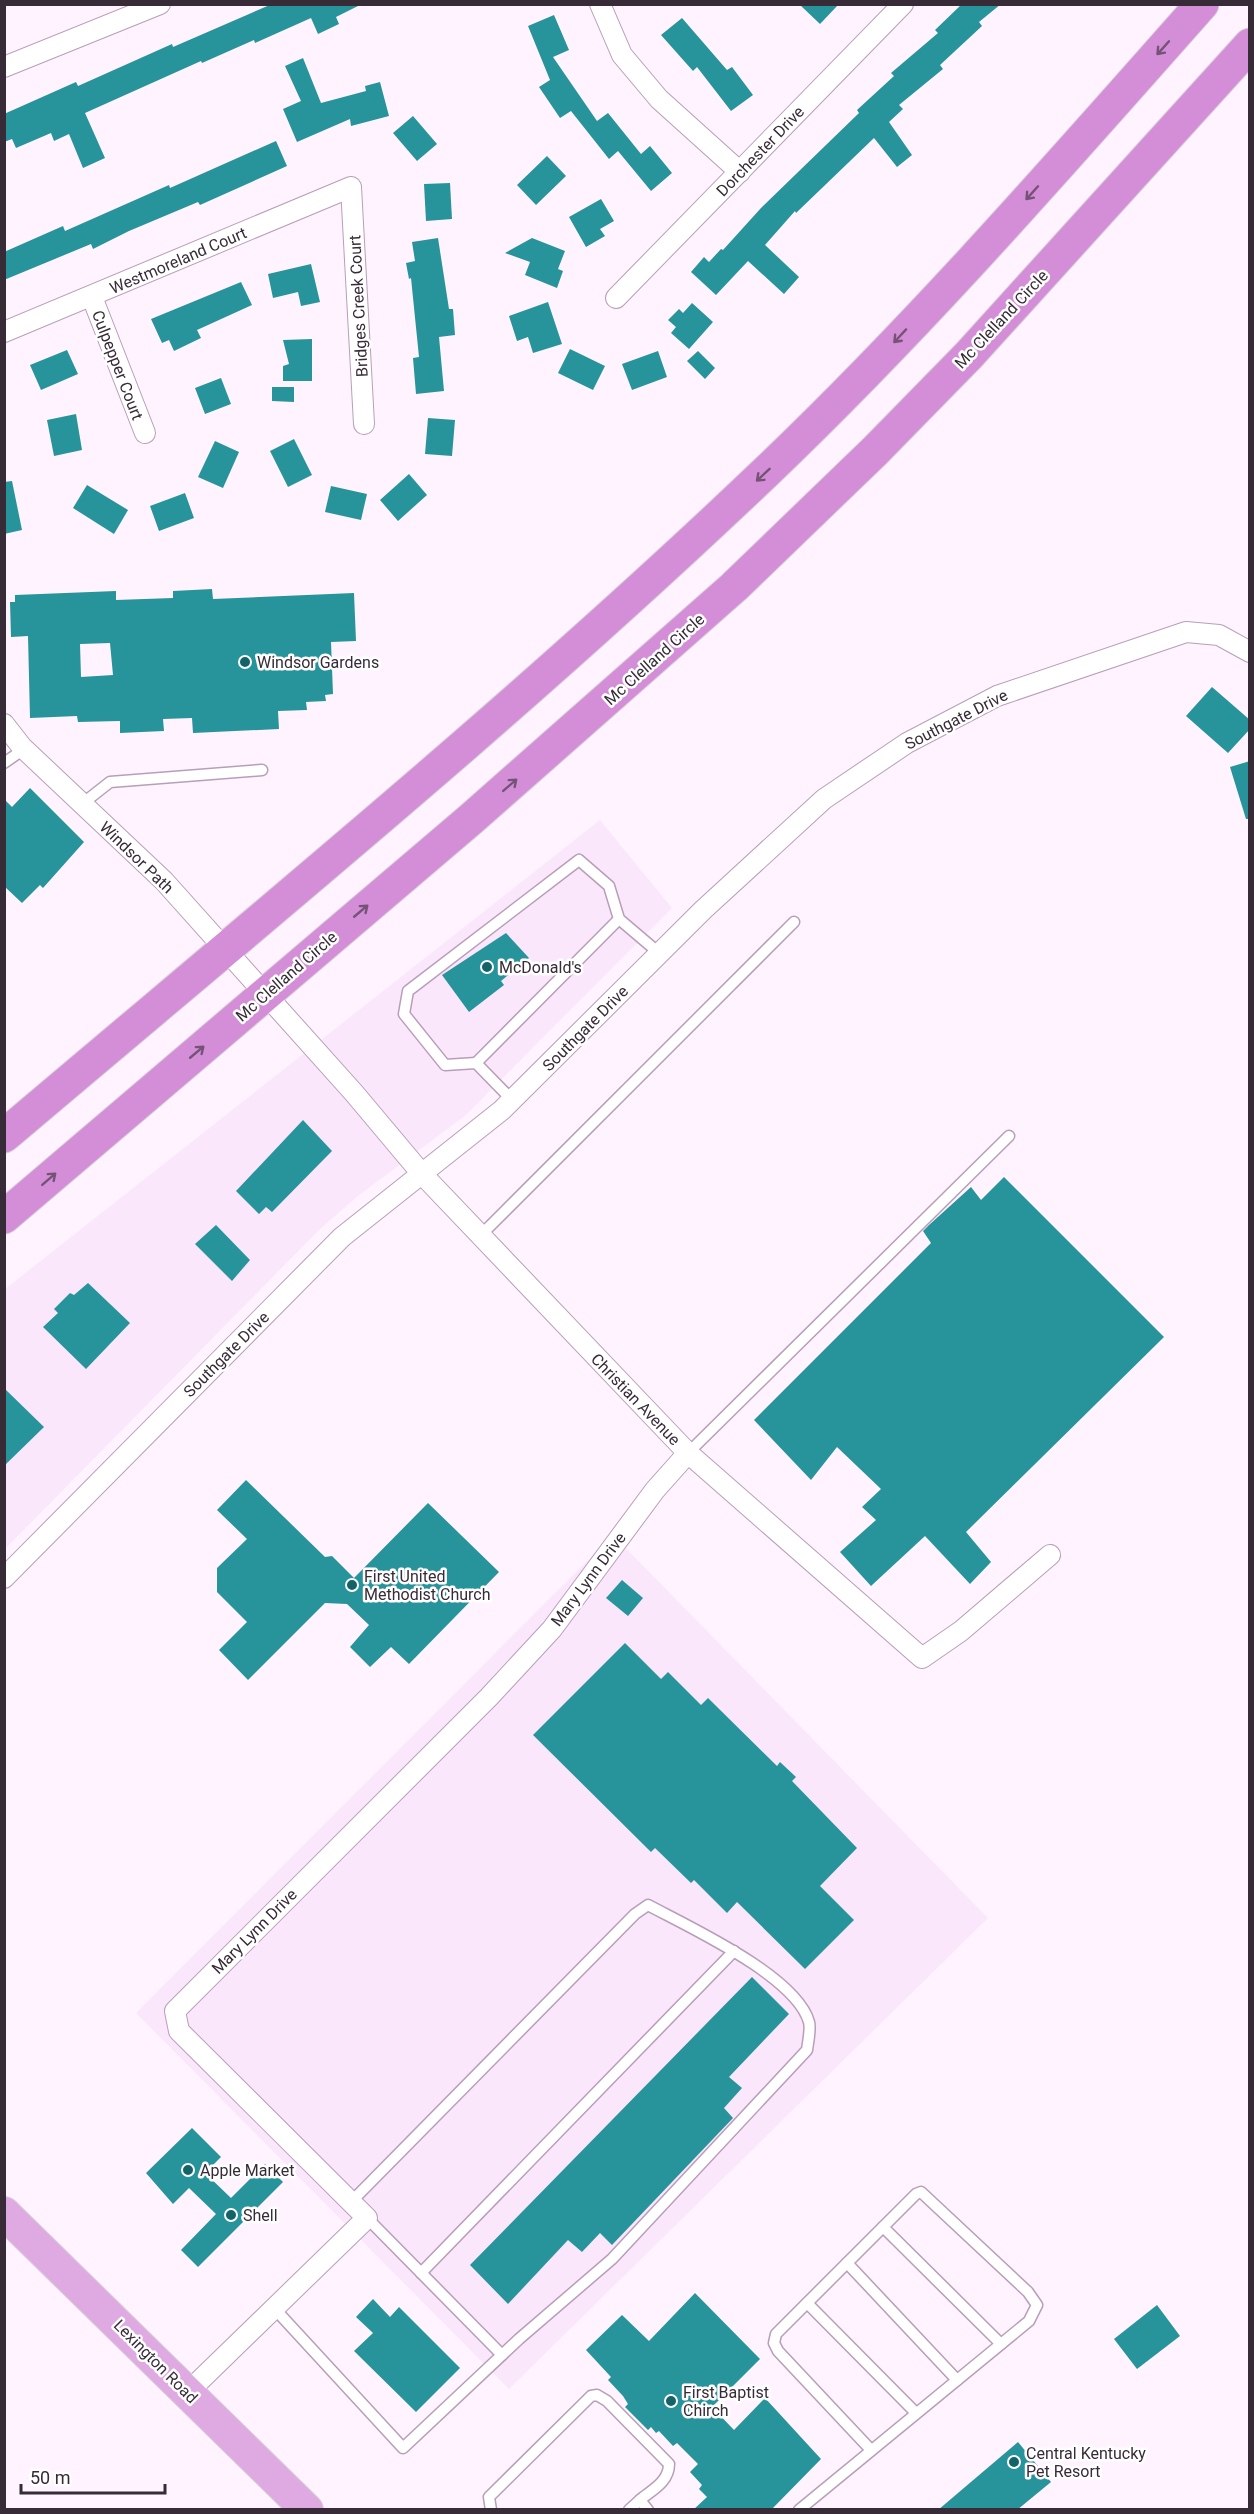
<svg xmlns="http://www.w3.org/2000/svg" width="1254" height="2514" viewBox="0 0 1254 2514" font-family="Roboto,sans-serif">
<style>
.built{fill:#fbe7fc}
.building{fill:#27939b;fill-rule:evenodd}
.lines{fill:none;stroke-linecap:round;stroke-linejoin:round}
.service-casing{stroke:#b89eb9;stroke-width:13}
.minor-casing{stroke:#b89eb9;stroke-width:22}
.primary-casing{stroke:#d7d5d7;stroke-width:34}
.trunk-casing{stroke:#d7d5d7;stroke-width:35}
.service{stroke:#fff;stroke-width:10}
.minor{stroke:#fff;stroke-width:20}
.primary{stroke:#dfaae2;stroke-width:32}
.trunk{stroke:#d48ed8;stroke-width:33}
.oneway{stroke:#755377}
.poi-dot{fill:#136368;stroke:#fff;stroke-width:2}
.labels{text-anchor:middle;stroke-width:5;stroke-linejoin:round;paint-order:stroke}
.street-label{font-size:16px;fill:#362b36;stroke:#fff}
.poi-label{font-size:16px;fill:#362b36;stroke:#fff;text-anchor:start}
</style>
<rect width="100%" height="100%" fill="#fff3ff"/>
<g class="built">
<path d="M 600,820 L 672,908 L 466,1115 L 358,1196 L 319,1230 L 5,1549 L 5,1289 Z"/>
<path d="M 613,1535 L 988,1918 L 509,2389 L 136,2013 Z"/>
</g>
<g class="building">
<path d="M 272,4 L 362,4 L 336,17 L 339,24 L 318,34 L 311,18 L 255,43 L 254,40 L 202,63 L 201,61 L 85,113 L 105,158 L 83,168 L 69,134 L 54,141 L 51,133 L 16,148 L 12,139 L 4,142 L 4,114 L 76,82 L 78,86 L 172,44 L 173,47 Z"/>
<path d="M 799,4 L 839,4 L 820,24 Z"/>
<path d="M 962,4 L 1001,4 L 979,22 L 982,26 L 940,65 L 943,69 L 899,105 L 903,109 L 889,122 L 912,155 L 897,167 L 874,138 L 796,213 L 795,211 L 765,245 L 799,277 L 784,294 L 748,261 L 716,295 L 691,272 L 704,257 L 709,262 L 721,249 L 723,250 L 761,208 L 859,113 L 857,110 L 894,76 L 891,73 L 938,33 L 935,30 Z"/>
<path d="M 554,15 L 569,50 L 553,57 L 597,121 L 608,113 L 641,154 L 650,146 L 672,173 L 651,191 L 618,151 L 609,159 L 571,111 L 560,118 L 539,87 L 550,80 L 528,26 Z"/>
<path d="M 682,18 L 727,70 L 732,67 L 753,95 L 731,111 L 697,67 L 693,71 L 661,35 Z"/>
<path d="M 303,58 L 321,103 L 366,91 L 365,86 L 380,82 L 389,116 L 351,126 L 350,119 L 297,142 L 283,109 L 301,101 L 285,66 Z"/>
<path d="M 413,116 L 437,144 L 417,161 L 393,133 Z"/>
<path d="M 276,141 L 287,166 L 200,205 L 198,202 L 129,231 L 93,249 L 91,244 L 4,280 L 4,252 L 63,226 L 65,231 L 169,185 L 170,188 Z"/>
<path d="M 547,156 L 566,176 L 536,205 L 517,185 Z"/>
<path d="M 450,183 L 452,219 L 426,221 L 424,184 Z"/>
<path d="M 601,199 L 614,221 L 600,229 L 605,236 L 586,247 L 569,217 Z"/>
<path d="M 438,238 L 449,309 L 453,309 L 455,335 L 439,337 L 444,391 L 416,394 L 413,358 L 419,357 L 411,278 L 409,279 L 406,263 L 415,261 L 412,242 Z"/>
<path d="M 532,238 L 565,251 L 558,269 L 563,271 L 557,288 L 525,275 L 530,262 L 505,253 Z"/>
<path d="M 311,264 L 320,302 L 301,306 L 298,292 L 273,298 L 268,274 Z"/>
<path d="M 241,282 L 252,305 L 197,330 L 201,338 L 174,351 L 169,340 L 162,343 L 151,319 Z"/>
<path d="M 548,302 L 562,344 L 533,353 L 528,337 L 517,341 L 509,316 Z"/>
<path d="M 692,303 L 713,322 L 689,349 L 671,333 L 676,327 L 668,320 L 679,309 L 683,313 Z"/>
<path d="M 312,339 L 312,381 L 283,381 L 283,366 L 289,364 L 283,340 Z"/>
<path d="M 570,349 L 605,366 L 593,390 L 558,373 Z"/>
<path d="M 67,350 L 78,374 L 41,390 L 30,365 Z"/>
<path d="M 658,351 L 667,377 L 632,390 L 622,364 Z"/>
<path d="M 698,351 L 715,368 L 705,379 L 687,361 Z"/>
<path d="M 221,378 L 231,404 L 205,414 L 195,388 Z"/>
<path d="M 272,387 L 294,387 L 294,402 L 272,401 Z"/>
<path d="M 76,414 L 82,450 L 54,456 L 47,420 Z"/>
<path d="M 428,418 L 455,420 L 452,456 L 425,454 Z"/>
<path d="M 294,439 L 312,475 L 288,487 L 270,451 Z"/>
<path d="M 215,441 L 239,452 L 223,488 L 198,477 Z"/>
<path d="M 409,474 L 427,495 L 398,521 L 380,500 Z"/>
<path d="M 12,481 L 22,530 L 4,534 L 4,482 Z"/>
<path d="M 87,485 L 128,510 L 114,534 L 73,508 Z"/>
<path d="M 331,486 L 367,494 L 361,520 L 325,512 Z"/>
<path d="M 185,493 L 194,518 L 159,531 L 150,506 Z"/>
<path d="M 212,589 L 213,599 L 354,593 L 356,641 L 331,642 L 333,694 L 325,695 L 326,701 L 306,702 L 307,710 L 278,711 L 279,729 L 193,733 L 192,718 L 163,719 L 164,731 L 120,733 L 120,721 L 78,722 L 77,716 L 30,718 L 28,636 L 11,637 L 10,602 L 15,602 L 15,595 L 116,591 L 116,600 L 173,598 L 173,591 ZM 110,643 L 113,675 L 81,677 L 80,644 Z"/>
<path d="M 1212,687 L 1250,720 L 1250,729 L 1228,753 L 1186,716 Z"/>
<path d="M 1250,761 L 1250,819 L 1246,819 L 1230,767 Z"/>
<path d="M 30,788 L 84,842 L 43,888 L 40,885 L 22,903 L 4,886 L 4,799 L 12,807 Z"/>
<path d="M 506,933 L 529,958 L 501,981 L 504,985 L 469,1012 L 442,975 Z"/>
<path d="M 303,1120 L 332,1151 L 272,1212 L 266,1207 L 259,1214 L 236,1191 Z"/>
<path d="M 1004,1177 L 1164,1337 L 966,1532 L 991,1562 L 970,1584 L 925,1536 L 871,1586 L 840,1552 L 876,1520 L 862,1507 L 881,1489 L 837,1447 L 811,1480 L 754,1420 L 931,1243 L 923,1231 L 929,1225 L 971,1187 L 981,1200 Z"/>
<path d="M 216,1225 L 250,1260 L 232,1281 L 195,1244 Z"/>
<path d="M 88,1283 L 130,1323 L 86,1369 L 43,1327 L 58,1313 L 54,1309 L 70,1293 L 74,1295 Z"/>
<path d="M 4,1388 L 44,1427 L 4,1466 Z"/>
<path d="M 246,1480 L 325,1557 L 332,1556 L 354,1578 L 428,1503 L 499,1572 L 409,1664 L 391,1647 L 370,1667 L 350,1647 L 369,1625 L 347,1604 L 325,1603 L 248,1680 L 219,1650 L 247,1622 L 217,1592 L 217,1568 L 247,1539 L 217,1510 Z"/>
<path d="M 622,1580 L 643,1598 L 628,1616 L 606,1598 Z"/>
<path d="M 625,1643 L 661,1679 L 668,1672 L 701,1705 L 708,1698 L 777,1766 L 780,1762 L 796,1777 L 792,1781 L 857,1848 L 820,1886 L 854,1920 L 805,1969 L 737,1902 L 727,1913 L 694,1880 L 691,1883 L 655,1848 L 651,1852 L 533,1735 Z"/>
<path d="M 752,1977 L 789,2014 L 729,2077 L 742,2088 L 724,2108 L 733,2118 L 612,2245 L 600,2233 L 582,2252 L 568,2240 L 508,2304 L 470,2265 Z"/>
<path d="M 192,2128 L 221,2157 L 205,2173 L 231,2198 L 265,2164 L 283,2182 L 198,2267 L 181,2250 L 216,2214 L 189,2188 L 173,2204 L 146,2173 Z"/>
<path d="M 695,2293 L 760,2359 L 712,2407 L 734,2430 L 765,2398 L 821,2459 L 771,2510 L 693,2510 L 707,2497 L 699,2489 L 702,2485 L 690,2472 L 698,2464 L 677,2443 L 673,2446 L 659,2431 L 656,2433 L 651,2427 L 648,2430 L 625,2407 L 628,2404 L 623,2396 L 608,2380 L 611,2377 L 586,2350 L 622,2315 L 649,2341 Z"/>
<path d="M 373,2299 L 390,2317 L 399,2307 L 460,2368 L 416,2412 L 354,2351 L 373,2333 L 356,2317 Z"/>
<path d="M 1157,2305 L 1180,2336 L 1137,2369 L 1114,2339 Z"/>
<path d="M 1018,2442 L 1051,2482 L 1017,2510 L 938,2510 Z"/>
</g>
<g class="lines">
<defs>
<g id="service">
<path d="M 4,763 L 24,749"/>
<path d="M 82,804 L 110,782 L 262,770"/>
<path d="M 476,1063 L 619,919"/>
<path d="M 512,1100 L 476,1063 L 445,1065 L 404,1014 L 408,991 L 579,860 L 609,886 L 619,919 L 659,953"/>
<path d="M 480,1236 L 794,922"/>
<path d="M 688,1453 L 1009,1136"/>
<path d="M 367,2218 L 502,2355"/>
<path d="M 883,2227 L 1001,2344"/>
<path d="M 847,2263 L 957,2380"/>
<path d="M 421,2273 L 734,1951"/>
<path d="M 807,2303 L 916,2413"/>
<path d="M 274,2308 L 403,2448 L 519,2339 L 612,2259 L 807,2050 C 808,2042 811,2029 809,2022 C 796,1976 689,1927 648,1905 L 635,1914 L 351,2202"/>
<path d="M 491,2510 L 489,2497 L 591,2396 L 597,2395 L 607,2401 L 669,2464 C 669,2482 652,2490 640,2500 L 648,2510"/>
<path d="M 629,2510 L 640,2500"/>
<path d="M 799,2510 L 1029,2321 L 1037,2305 L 1028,2292 L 921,2192 L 916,2194 L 776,2334 L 774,2343 L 778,2351 L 871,2450"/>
</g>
<g id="minor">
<path d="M 600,4 L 622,55 L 659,99 L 740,172"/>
<path d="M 4,67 L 160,4"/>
<path d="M 92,297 L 145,433"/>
<path d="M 616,298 L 903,4"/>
<path d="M 4,332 L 351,187 L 364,424"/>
<path d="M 4,724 L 22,747 L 164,881 L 354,1093 L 422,1174 L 688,1453 L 922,1658 L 961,1631 L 1050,1555"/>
<path d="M 4,1578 L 342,1237 L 502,1110 L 703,910 L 824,799 L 907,743 L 997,696 L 1186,632 L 1219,635 L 1250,652"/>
<path d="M 188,2392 L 367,2218 L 179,2031 L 175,2011 L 489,1697 L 552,1629 L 655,1490 L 688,1453"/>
</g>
<path id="primary" d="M 4,2213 L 307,2510"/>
<g id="trunk">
<path d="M 4,1136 C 261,918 523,704 767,471 C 920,325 1061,163 1202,4"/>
<path d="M 4,1217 L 471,819 L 734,587 L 875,451 L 969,355 L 1250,45"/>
</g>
</defs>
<use href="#service" class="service-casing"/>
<use href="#minor" class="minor-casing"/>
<use href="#primary" class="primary-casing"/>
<use href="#trunk" class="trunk-casing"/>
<use href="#service" class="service"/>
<use href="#minor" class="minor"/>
<use href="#primary" class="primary"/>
<use href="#trunk" class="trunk"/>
</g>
<defs><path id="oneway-shaft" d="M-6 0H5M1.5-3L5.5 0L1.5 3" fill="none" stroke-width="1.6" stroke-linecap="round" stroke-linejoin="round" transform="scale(1.5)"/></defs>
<g class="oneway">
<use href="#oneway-shaft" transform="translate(1163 48) rotate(132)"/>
<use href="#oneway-shaft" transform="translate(1032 193) rotate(132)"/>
<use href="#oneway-shaft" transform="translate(900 336) rotate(133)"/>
<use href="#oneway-shaft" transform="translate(763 475) rotate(137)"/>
<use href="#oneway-shaft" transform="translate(510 785) rotate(-41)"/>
<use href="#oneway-shaft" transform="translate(361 911) rotate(-40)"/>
<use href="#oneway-shaft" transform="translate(197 1052) rotate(-40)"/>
<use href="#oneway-shaft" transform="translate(49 1179) rotate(-41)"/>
</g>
<g class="poi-dot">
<circle cx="245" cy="662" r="6"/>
<circle cx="487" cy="967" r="6"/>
<circle cx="352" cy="1585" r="6"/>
<circle cx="188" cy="2170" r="6"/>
<circle cx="231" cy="2215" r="6"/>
<circle cx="671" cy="2401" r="6"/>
<circle cx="1014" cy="2462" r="6"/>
</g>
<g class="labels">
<g class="street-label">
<text transform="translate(760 151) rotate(-46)" y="6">Dorchester Drive</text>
<text transform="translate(178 260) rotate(-23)" y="6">Westmoreland Court</text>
<text transform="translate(358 306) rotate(-93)" y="6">Bridges Creek Court</text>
<text transform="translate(1001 319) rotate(-47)" y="6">Mc Clelland Circle</text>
<text transform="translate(118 365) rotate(69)" y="6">Culpepper Court</text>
<text transform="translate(654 659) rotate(-42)" y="6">Mc Clelland Circle</text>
<text transform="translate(956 719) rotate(-27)" y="6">Southgate Drive</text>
<text transform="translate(137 857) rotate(44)" y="6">Windsor Path</text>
<text transform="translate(286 976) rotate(-41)" y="6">Mc Clelland Circle</text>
<text transform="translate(585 1028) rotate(-45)" y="6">Southgate Drive</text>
<text transform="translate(226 1354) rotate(-45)" y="6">Southgate Drive</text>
<text transform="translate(636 1399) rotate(46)" y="6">Christian Avenue</text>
<text transform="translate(588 1579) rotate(-53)" y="6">Mary Lynn Drive</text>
<text transform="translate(254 1931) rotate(-45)" y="6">Mary Lynn Drive</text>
<text transform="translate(156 2361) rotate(45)" y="6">Lexington Road</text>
</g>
<g class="poi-label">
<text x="257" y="668">Windsor Gardens</text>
<text x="499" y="973">McDonald's</text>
<text x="364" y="1582">First United<tspan x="364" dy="18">Methodist Church</tspan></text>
<text x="200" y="2176">Apple Market</text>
<text x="243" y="2221">Shell</text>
<text x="683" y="2398">First Baptist<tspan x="683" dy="18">Chirch</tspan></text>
<text x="1026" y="2459">Central Kentucky<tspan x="1026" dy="18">Pet Resort</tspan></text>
</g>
</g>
<rect width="1254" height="2514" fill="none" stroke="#362b36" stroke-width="12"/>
<path d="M21 2484v9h144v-9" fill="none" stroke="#362b36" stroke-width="3"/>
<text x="30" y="2484" font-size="18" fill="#362b36" stroke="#ffffff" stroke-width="4.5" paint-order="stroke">50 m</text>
</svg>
